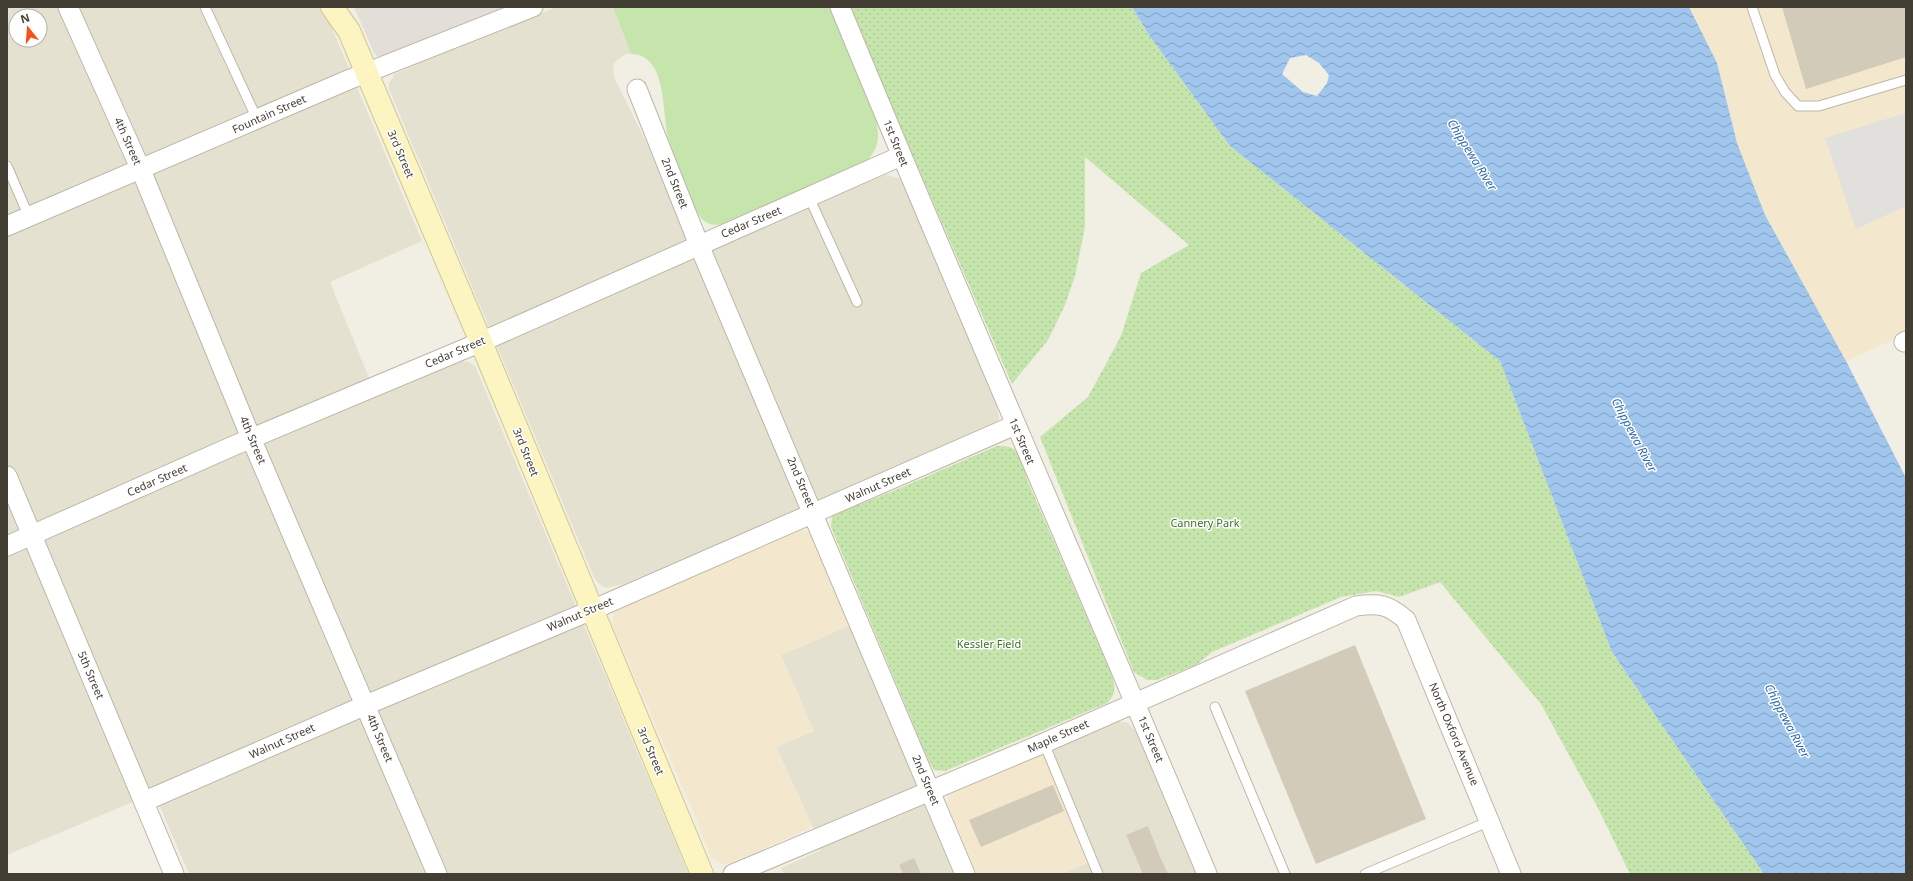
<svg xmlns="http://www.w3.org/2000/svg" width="1913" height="881" viewBox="0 0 1913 881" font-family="'Noto Sans',sans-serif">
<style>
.residential{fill:#e5e1d1;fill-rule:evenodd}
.commercial{fill:#f3e8ce}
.industrial{fill:#e3dfd8}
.grass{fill:#c6e5ac}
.park{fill:url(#park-dots)}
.parking{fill:#e2e0dc}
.water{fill:url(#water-waves);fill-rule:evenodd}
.building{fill:#d2cbb9}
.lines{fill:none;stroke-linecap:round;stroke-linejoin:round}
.lane-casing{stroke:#bcb7a6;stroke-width:11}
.street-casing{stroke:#bcb7a6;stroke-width:21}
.secondary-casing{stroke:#d1c694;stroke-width:24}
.lane{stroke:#fff;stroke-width:9}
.street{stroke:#fff;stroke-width:19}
.secondary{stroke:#fdf5c1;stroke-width:22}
.labels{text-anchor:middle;stroke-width:3;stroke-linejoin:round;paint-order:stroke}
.street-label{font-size:11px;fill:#433e34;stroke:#fff}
.park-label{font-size:11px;fill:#3d7229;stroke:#fff}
.water-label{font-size:12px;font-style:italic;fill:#306aab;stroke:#fff}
</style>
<defs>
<pattern id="park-dots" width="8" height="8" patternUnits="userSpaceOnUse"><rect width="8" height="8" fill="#c6e5ac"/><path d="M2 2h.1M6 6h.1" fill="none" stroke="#abc695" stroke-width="1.8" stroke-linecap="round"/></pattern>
<pattern id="water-waves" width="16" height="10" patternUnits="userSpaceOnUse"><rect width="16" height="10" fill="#a0c6ee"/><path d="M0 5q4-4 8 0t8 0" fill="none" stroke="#84a2c2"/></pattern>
</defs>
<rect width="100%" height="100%" fill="#f1eee3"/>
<g class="residential">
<path d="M 7,7 L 323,7 L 422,241 L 330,282 L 376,395 L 460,361 L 469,362 L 475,366 L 679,851 L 688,874 L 189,874 L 154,793 L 7,855 ZM 16,16 L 40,16 L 40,40 L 16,40 Z"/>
<path d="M 557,7 L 613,7 L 631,54 L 625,54 L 614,63 L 613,72 L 616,81 L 648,146 L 695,258 L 874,178 L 886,175 L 899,178 L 903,184 L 997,404 L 999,419 L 995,424 L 624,584 L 605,588 L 599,584 L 594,577 L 389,89 L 389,83 L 395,74 L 453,48 Z"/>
<path d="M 849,626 L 954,874 L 784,874 L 781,868 L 821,850 L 813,827 L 776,747 L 814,731 L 781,655 Z"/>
<path d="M 1117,721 L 1128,723 L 1138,735 L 1196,874 L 1061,874 L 1097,859 L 1051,748 Z"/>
</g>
<g class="commercial">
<path d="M 1689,7 L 1906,7 L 1906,334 L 1846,361 L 1765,215 L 1737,143 L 1717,63 Z"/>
<path d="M 799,530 L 808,531 L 811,535 L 849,626 L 781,655 L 814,731 L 776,748 L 813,827 L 731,863 L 721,864 L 711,858 L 695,816 L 612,624 L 613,618 L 614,613 L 622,608 Z"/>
<path d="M 1043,752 L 1089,862 L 1061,874 L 977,874 L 950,810 L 947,802 L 950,792 Z"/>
</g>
<path class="industrial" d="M 354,7 L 505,7 L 384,57 L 377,56 L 374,53 Z"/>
<path class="grass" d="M 613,7 L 829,7 L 875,115 C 879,134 881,145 867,161 L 724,224 C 717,225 710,226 703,220 C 694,213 674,155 669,140 C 661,115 669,55 631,54 Z"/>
<g class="park">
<path d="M 851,7 L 1132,7 L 1149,35 L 1230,146 L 1500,361 L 1612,652 L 1764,874 L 1630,874 L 1598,808 L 1541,704 L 1440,582 L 1399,597 L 1376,591 L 1341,597 L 1212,652 L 1196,665 L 1157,680 L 1147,680 L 1134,672 L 1040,437 L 1088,397 L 1121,336 L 1141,273 L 1189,245 L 1085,157 L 1085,227 L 1075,276 L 1065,305 L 1048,340 L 1012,384 L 881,82 Z"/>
<path d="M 997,446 C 1024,445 1021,461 1028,482 L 1111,673 C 1115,685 1117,694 1107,703 L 945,771 L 934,770 L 927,757 L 831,527 L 832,516 L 837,513 L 891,492 Z"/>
</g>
<path class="parking" d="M 1906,113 L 1906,206 L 1856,229 L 1825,138 Z"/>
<path class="water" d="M 1132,7 L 1689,7 L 1717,63 L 1737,143 L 1765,215 L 1846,361 L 1906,478 L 1906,874 L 1764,874 L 1612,652 L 1500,361 L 1230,146 L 1149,35 ZM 1306,55 L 1319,63 L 1329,75 L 1327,83 L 1317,96 L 1303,92 L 1282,74 L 1290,58 Z"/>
<g class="building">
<path d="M 1782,7 L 1906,7 L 1906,57 L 1806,89 Z"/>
<path d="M 1355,645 L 1426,819 L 1316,864 L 1245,691 Z"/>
<path d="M 1053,785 L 1064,811 L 981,847 L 969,820 Z"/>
<path d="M 1148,826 L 1161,859 L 1168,874 L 1143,874 L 1126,835 Z"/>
<path d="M 914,858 L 921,874 L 903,874 L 899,865 Z"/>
</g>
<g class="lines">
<defs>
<g id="lane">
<path d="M 205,7 L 257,119"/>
<path d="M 1752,7 L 1775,75 L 1785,92 L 1798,106 L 1819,106 L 1906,80"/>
<path d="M 7,166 L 29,217"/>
<path d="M 809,197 L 857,302"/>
<path d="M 1215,707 L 1285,874"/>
<path d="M 1044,743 L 1098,874"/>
<path d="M 1365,874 L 1490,821"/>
</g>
<g id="street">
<path d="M 68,7 L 141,170 L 251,438 L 437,874"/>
<path d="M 840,7 C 959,297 1086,584 1207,874"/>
<path d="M 637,89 L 699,245 L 965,874"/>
<path d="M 7,226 L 348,80 L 533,7"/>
<path d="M 1904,342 L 1906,341"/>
<path d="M 7,476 L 174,874"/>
<path d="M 7,546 L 233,446 L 481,342 L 901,156"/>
<path d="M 145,801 L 366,705 L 592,610 L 1015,425"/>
<path d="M 733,874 L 1044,743 L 1356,606 C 1379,603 1388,604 1406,620 L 1511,874"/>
</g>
<path id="secondary" d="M 332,7 L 349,31 L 481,342 L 702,874"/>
</defs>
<use href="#lane" class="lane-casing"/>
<use href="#street" class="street-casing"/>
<use href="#secondary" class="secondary-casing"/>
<use href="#lane" class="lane"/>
<use href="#street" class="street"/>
<use href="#secondary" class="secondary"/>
</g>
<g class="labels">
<g class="street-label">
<text transform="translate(269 114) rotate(-24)" y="4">Fountain Street</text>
<text transform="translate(128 141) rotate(66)" y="4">4th Street</text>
<text transform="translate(896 143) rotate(68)" y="4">1st Street</text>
<text transform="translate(401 154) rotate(67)" y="4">3rd Street</text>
<text transform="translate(675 183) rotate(68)" y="4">2nd Street</text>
<text transform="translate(751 222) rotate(-23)" y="4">Cedar Street</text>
<text transform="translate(455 352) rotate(-23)" y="4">Cedar Street</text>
<text transform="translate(253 440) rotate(67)" y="4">4th Street</text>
<text transform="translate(1022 441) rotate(67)" y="4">1st Street</text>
<text transform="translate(526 452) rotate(68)" y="4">3rd Street</text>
<text transform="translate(157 480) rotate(-24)" y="4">Cedar Street</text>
<text transform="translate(801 482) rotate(67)" y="4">2nd Street</text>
<text transform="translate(878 485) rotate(-24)" y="4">Walnut Street</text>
<text transform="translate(580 614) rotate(-23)" y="4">Walnut Street</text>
<text transform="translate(91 675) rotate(67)" y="4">5th Street</text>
<text transform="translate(1454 734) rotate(67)" y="4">North Oxford Avenue</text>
<text transform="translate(1058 736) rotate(-24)" y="4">Maple Street</text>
<text transform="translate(380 738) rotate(67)" y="4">4th Street</text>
<text transform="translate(1151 739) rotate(67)" y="4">1st Street</text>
<text transform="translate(282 741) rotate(-24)" y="4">Walnut Street</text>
<text transform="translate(651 751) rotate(67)" y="4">3rd Street</text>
<text transform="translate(926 780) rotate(67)" y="4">2nd Street</text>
</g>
<g class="park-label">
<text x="1205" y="527">Cannery Park</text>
<text x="989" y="648">Kessler Field</text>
</g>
<g class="water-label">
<text transform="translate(1472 155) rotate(58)" y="4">Chippewa River</text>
<text transform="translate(1634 435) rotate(62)" y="4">Chippewa River</text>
<text transform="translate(1787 721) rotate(62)" y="4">Chippewa River</text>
</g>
</g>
<rect width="1913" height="881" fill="none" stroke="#433e34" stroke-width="16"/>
<g transform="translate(28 28) rotate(343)"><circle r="19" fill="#ffffff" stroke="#b4b2ae"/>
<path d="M0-3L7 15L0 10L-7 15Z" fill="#f45017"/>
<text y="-6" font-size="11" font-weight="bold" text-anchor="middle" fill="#433e34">N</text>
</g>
</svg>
